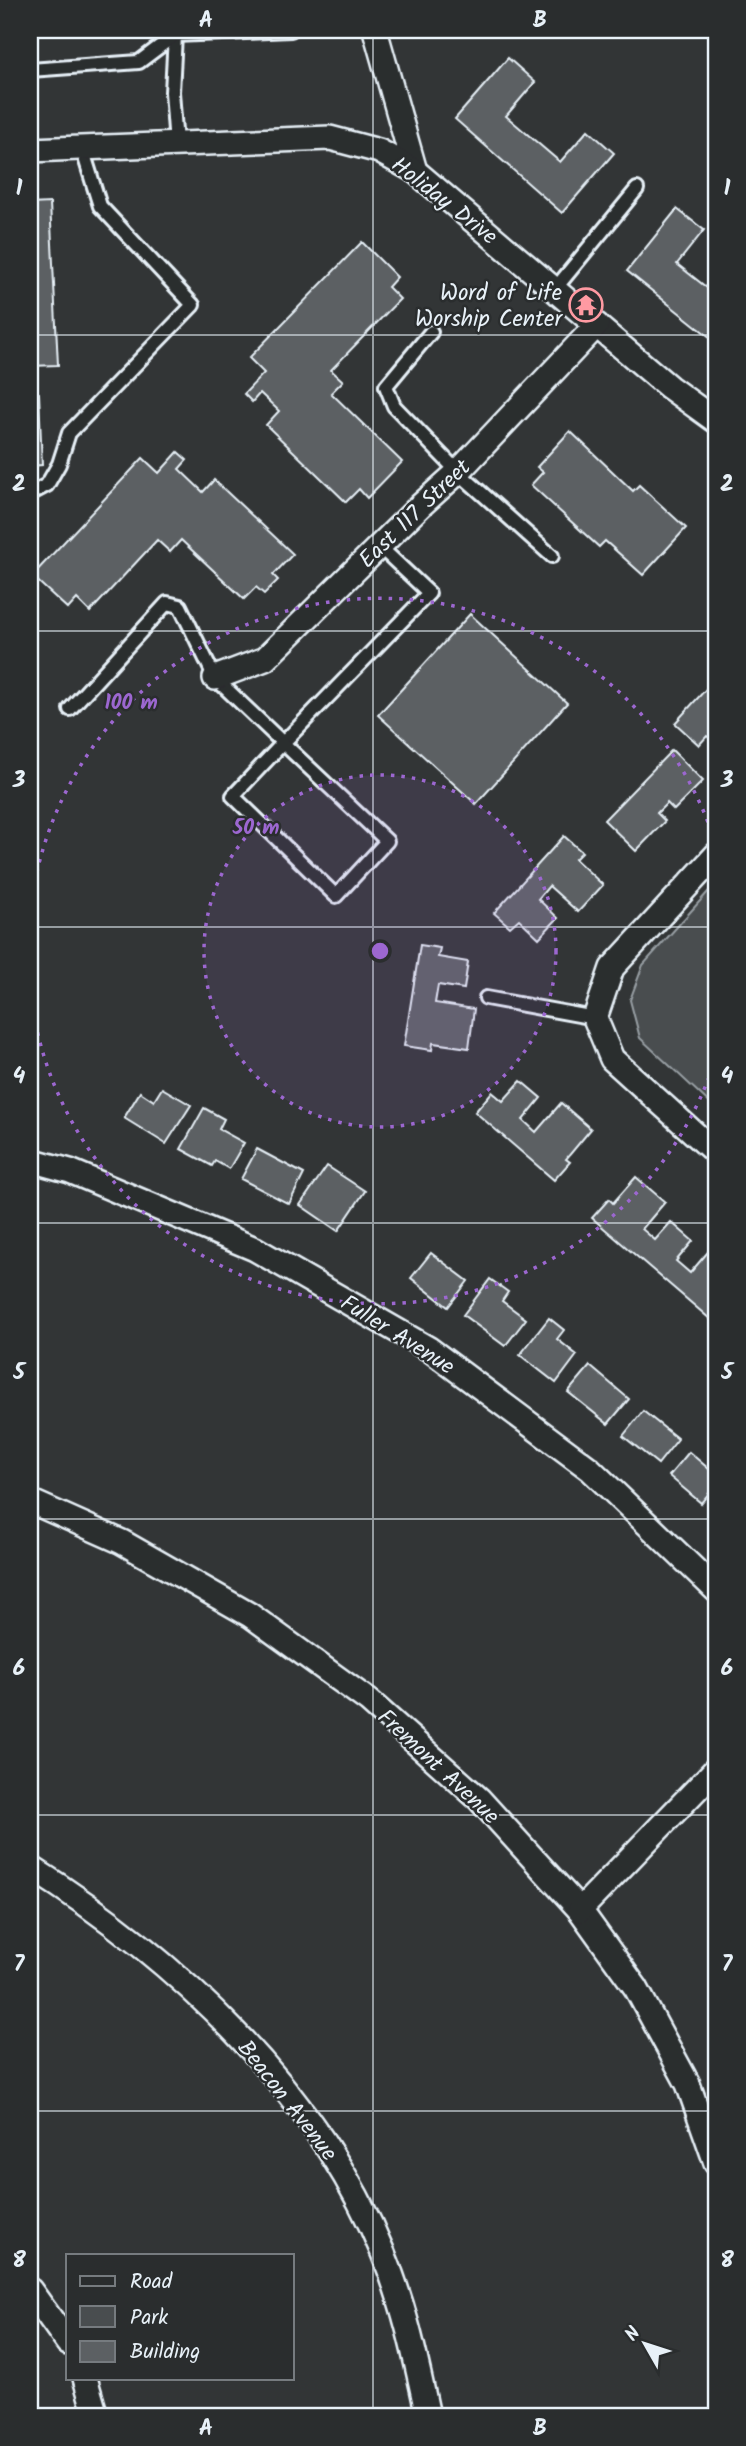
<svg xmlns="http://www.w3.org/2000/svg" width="746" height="2446" viewBox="0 0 746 2446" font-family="Kalam,sans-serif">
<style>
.green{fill:#494d4f;stroke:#989fa4;stroke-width:2}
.building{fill:#5c6063;stroke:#e8f1f8;stroke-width:2}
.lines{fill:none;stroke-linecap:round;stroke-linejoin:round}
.service-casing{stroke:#e8f1f8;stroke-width:18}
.minor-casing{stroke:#e8f1f8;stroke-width:28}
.service{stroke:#2a2d2e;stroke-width:12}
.minor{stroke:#2a2d2e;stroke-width:23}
.grid{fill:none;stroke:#e8f1f8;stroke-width:2;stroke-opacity:0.55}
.ring{fill:none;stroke:#9c67d0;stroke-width:3.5;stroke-dasharray:3.5 7}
.labels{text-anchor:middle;stroke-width:5;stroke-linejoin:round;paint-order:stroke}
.street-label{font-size:23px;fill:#e8f1f8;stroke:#2a2d2e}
.poi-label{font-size:23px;fill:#e8f1f8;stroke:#2a2d2e;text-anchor:end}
.centre{fill:#9c67d0;stroke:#2a2d2e;stroke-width:3.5}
.ring-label{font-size:21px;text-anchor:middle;font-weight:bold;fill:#9c67d0;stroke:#2a2d2e;stroke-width:5;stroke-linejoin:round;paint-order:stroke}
.neatline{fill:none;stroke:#e8f1f8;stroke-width:2.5}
.grid-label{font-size:23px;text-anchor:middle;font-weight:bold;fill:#e8f1f8}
</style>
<rect width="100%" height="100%" fill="#323536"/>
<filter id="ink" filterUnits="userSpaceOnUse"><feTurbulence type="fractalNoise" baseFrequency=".0143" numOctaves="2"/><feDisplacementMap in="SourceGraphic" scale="14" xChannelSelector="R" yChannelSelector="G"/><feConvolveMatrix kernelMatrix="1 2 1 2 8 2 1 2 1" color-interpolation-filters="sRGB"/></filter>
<g filter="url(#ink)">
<path class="green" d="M 716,883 L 716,1109 L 640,1038 L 630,1000 L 643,965 Z"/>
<g class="building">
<path d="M 508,58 L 535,82 L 506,116 L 560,162 L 588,130 L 614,153 L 562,213 L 455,119 Z"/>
<path d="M 50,203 L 58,365 L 30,366 L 30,204 Z"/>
<path d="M 677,209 L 704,230 L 677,264 L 716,295 L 716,342 L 627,271 Z"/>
<path d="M 362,242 L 397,277 L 388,287 L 400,299 L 331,370 L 343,381 L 331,393 L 402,462 L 367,498 L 359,489 L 346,502 L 266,425 L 279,411 L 260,393 L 252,402 L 244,394 L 264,373 L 249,358 Z"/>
<path d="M 39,393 L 42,465 L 30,466 L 30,394 Z"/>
<path d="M 570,431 L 633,491 L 639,485 L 686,528 L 643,575 L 605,541 L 599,547 L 531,485 L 543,472 L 537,467 Z"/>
<path d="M 178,452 L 187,460 L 179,469 L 203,492 L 214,480 L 293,554 L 273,575 L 278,580 L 264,594 L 256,587 L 244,599 L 181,540 L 170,552 L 157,540 L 90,612 L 77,599 L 68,609 L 32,576 L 143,458 L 159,473 Z"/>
<path d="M 470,614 L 567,703 L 476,804 L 378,715 Z"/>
<path d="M 716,678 L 716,743 L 707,736 L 699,745 L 675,723 Z"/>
<path d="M 672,750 L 703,781 L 674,810 L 667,803 L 657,813 L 665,821 L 636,851 L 604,820 Z"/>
<path d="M 564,836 L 582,852 L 575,859 L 603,885 L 578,912 L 549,886 L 538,899 L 558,918 L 539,938 L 519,919 L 510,927 L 494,913 Z"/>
<path d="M 420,945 L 440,948 L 438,957 L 468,962 L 464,989 L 438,985 L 435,1003 L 474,1009 L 469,1048 L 433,1043 L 432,1050 L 404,1046 Z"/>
<path d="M 521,1081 L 541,1098 L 523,1120 L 536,1132 L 561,1103 L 591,1129 L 566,1159 L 570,1162 L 554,1180 L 475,1112 L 492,1092 L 503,1101 Z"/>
<path d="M 162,1088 L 191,1105 L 166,1144 L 124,1118 L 140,1092 L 154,1101 Z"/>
<path d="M 204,1108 L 224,1119 L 219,1129 L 244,1143 L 229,1169 L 215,1161 L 212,1166 L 181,1149 Z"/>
<path d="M 257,1149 L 304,1174 L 289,1204 L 241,1179 Z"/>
<path d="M 327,1166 L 365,1191 L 338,1231 L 300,1205 Z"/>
<path d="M 636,1177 L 665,1202 L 642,1229 L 655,1240 L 671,1222 L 693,1241 L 676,1261 L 690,1273 L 713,1246 L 716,1249 L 716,1311 L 710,1319 L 592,1218 L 609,1199 L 613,1203 Z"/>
<path d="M 431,1253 L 468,1281 L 448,1307 L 411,1278 Z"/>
<path d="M 490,1279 L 508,1292 L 502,1301 L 526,1319 L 505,1346 L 463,1315 Z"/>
<path d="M 549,1318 L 564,1330 L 557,1339 L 577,1355 L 556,1383 L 520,1355 Z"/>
<path d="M 590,1366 L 629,1399 L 608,1424 L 568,1392 Z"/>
<path d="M 643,1411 L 678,1439 L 658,1464 L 623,1436 Z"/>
<path d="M 689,1452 L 716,1475 L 716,1485 L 701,1503 L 669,1476 Z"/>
</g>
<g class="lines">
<defs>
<g id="service">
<path d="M 175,35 L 172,92 L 176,144"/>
<path d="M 30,70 L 139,62 L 175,35 L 291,30"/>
<path d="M 555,289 L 637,189"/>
<path d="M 431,332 L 386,386 L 394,406 L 458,472 L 552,556"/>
<path d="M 30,494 L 47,485 L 59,464 L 69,433 L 193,305 L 100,206 L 82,148"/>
<path d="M 70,709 L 167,603 L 180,606 L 215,678 L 283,743 L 429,593 L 379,546"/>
<path d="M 283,743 L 387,841 L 336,896 L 233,796 Z"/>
<path d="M 486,998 L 595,1018"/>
</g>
<g id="minor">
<path d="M 375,30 L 415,171"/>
<path d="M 30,150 L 330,138 L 379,151 L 415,171 L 669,387 L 716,421"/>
<path d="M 215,678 L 265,659 L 420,506 L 458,472 L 597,325"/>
<path d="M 716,855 L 612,968 L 595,1018 L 612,1059 L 716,1153"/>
<path d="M 30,1160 L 70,1171 L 255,1249 L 429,1349 L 590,1469 L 716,1590"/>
<path d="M 30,1501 L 122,1542 L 250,1615 L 369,1701 L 479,1799 L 580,1910 L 636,1988 L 688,2084 L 716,2163"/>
<path d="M 30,1867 C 175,1958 317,2091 383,2253 C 405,2306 416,2360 428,2416"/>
<path d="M 580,1910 L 716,1769"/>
<path d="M 30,2290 L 68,2343"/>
<path d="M 85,2378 L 96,2416"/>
</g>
</defs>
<use href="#service" class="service-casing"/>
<use href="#minor" class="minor-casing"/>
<use href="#service" class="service"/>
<use href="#minor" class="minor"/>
</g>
</g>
<path class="grid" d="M 373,30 L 373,2416M 30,335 L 716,335M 30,631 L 716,631M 30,927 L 716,927M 30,1223 L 716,1223M 30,1519 L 716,1519M 30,1815 L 716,1815M 30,2111 L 716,2111"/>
<circle cx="380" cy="951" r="176" fill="#9c67d0" fill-opacity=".12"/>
<g class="ring">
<circle cx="380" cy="951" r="176"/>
<path d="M716 1057A352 352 0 0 1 30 988M30 914A352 352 0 0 1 716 845"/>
</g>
<defs>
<symbol id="temple-ring" viewBox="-11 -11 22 22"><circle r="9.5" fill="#2a2d2e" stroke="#ff9aa2" stroke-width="1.5"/><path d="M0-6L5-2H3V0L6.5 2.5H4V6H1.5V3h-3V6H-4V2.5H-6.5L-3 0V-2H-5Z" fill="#ff9aa2"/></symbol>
</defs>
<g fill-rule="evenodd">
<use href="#temple-ring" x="567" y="286" width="38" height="38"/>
</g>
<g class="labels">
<g class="street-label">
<text transform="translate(445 200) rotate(38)" y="8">Holiday Drive</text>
<text transform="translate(414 513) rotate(-44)" y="8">East 117 Street</text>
<text transform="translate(398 1334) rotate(32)" y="8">Fuller Avenue</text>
<text transform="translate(439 1766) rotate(43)" y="8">Fremont Avenue</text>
<text transform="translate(288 2100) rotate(52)" y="8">Beacon Avenue</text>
</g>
<g class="poi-label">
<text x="562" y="300">Word of Life<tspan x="562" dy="26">Worship Center</tspan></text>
</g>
</g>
<circle cx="380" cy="951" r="10" class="centre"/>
<g class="ring-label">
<text x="131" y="709">100 m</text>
<text x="256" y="834">50 m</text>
</g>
<rect width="746" height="2446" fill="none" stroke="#2a2d2e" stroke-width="77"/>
<rect x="66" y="2254" width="228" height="126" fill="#2a2d2e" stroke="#767b7f" stroke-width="2"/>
<rect x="80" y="2276" width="35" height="10" fill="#2a2d2e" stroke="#767b7f" stroke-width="2"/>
<text x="130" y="2288" font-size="21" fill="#e8f1f8">Road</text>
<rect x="80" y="2306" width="35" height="21" fill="#494d4f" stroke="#767b7f" stroke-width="2"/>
<text x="130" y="2324" font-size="21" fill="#e8f1f8">Park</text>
<rect x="80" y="2341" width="35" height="21" fill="#5c6063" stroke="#767b7f" stroke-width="2"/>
<text x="130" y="2358" font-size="21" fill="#e8f1f8">Building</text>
<g transform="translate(645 2344) rotate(309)" stroke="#2a2d2e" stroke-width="5" paint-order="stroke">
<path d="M0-5L12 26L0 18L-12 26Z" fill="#e8f1f8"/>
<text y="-10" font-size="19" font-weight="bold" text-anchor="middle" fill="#e8f1f8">N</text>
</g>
<rect x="38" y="38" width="670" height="2370" class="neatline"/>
<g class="grid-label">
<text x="206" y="27">A</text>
<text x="540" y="27">B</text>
<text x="19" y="195">1</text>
<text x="727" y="195">1</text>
<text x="19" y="491">2</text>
<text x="727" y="491">2</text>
<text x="19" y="787">3</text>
<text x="727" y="787">3</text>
<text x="19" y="1083">4</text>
<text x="727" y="1083">4</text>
<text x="19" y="1379">5</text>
<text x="727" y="1379">5</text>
<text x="19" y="1675">6</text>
<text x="727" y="1675">6</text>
<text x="19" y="1971">7</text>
<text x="727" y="1971">7</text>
<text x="19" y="2267">8</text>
<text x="727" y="2267">8</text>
<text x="206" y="2435">A</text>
<text x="540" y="2435">B</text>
</g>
</svg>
